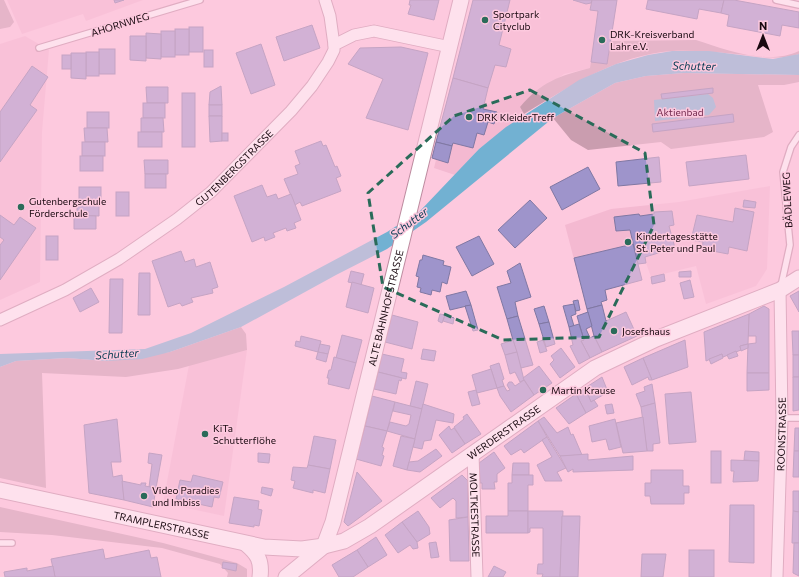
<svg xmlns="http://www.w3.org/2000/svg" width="799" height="577" viewBox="0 0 799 577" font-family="Commissioner,sans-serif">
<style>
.built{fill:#f4b9d1}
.green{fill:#ca9daf}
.water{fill:#72b1d2}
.building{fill:#9e94cb;stroke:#8078a3}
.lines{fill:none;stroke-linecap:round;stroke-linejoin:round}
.lane-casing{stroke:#bd8ca0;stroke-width:8}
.street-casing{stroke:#bd8ca0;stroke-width:13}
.secondary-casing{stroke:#bd8ca0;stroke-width:17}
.lane{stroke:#fff;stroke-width:5.5}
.street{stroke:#fff;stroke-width:11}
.secondary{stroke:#fff;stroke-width:15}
.marked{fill:none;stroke:#2a6b59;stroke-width:3;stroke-dasharray:8 5;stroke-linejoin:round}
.poi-dot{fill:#2a6b59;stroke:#fdc9de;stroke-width:1.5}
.labels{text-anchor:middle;stroke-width:3;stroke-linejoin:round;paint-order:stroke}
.poi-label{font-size:10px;fill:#190910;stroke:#fdc9de;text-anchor:start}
.street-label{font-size:10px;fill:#190910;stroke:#fdc9de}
.park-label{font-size:10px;fill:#732a4e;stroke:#fdc9de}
.water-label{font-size:11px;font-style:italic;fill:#013950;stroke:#fdc9de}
</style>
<rect width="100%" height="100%" fill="#fdc9de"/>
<g class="built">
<path d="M 7,0 L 143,0 L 86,21 L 83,14 L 22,34 Z"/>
<path d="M 473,0 L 617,0 L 607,64 L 591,62 L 591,68 L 564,74 L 520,107 L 524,114 L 479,149 L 455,175 L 434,168 L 436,160 L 432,158 Z"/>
<path d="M 25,36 L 49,50 L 42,132 L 40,282 L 0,300 L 0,44 Z"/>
<path d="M 770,186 L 767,269 L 756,286 L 706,304 L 696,266 L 651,277 L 646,263 L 638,264 L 642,280 L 605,290 L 607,300 L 601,302 L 602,305 L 587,309 L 565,225 L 611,209 L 679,202 Z"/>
<path d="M 247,350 L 224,516 L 163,503 L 189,365 Z"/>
</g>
<g class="green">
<path d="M 0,0 L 4,0 L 14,22 L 10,27 L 0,29 Z"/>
<path d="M 696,40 C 727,50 768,66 799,51 L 799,54 C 777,61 758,56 736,54 C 715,52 692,50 672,51 C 617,55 570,86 524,114 L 520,107 C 541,82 559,76 590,68 L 591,62 L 607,64 L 611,41 Z"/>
<path d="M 684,73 L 799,75 L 799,82 L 784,85 L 758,85 L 773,132 L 764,137 L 671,149 L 661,142 L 588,150 L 571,140 L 553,118 L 615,83 L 646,76 Z"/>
<path d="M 241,327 L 246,334 L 247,350 L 178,369 L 126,377 L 42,373 L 46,488 L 0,478 L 0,367 L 16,361 L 67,358 L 106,361 L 170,352 Z"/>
<path d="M 0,507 L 163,543 L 237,563 L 247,569 L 247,577 L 227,577 L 228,573 L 220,564 L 162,548 L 52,535 L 0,532 Z"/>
</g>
<g class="water">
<path d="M 672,51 L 709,51 L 773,59 L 799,54 L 799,75 L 684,73 L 646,76 L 615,83 L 553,118 L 426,222 L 387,249 L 336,275 L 241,327 L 170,352 L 142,359 L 106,361 L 67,358 L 16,361 L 0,367 L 0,354 L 145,349 L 191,333 L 284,287 L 387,232 L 420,211 L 479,149 L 506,127 L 579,80 L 616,64 L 648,55 Z"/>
<path d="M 708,94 L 713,98 L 716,107 L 709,115 L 655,121 L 654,100 Z"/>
</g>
<g class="building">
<path d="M 114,0 L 124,0 L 115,3 Z"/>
<path d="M 410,0 L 439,0 L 434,20 L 408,14 L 411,5 L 409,5 Z"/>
<path d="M 473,0 L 510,0 L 499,45 L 511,49 L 506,67 L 495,65 L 488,88 L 453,78 Z"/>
<path d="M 573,0 L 592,0 L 591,3 L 586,4 Z"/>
<path d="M 592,0 L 617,0 L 607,64 L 591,62 L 598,11 L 590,10 Z"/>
<path d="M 648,0 L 724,0 L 721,13 L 699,9 L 697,19 L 646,9 Z"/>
<path d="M 724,0 L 734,0 L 799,12 L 799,28 L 782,25 L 780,36 L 727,26 L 729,15 L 721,13 Z"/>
<path d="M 312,25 L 320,48 L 284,61 L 276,37 Z"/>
<rect x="189" y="27" width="14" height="25"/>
<rect x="175" y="29" width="14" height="26"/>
<rect x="161" y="31" width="14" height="26"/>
<path d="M 146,33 L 161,34 L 161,59 L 146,58 Z"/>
<path d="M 130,36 L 146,36 L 146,61 L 130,60 Z"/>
<path d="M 261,44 L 275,85 L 251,94 L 236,53 Z"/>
<path d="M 401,47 L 428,53 L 408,130 L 366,118 L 383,79 L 348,64 L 360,48 Z"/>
<rect x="99" y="49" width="16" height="25"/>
<rect x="204" y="50" width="9" height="17"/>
<rect x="86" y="52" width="13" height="24"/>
<path d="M 71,53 L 86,53 L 86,79 L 71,78 Z"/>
<rect x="62" y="55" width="9" height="14"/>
<path d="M 32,66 L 48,77 L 30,105 L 37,110 L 0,162 L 0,112 Z"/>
<path d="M 453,78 L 488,88 L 483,109 L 497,112 L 494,124 L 488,122 L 484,135 L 477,133 L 473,148 L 453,143 L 452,146 L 436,142 Z"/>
<path d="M 221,86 L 222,105 L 209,105 L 210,92 Z"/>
<path d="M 146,87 L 168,87 L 168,103 L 147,103 Z"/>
<path d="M 713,88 L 713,93 L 662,99 L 661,94 Z"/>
<rect x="182" y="93" width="13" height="54"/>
<rect x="143" y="103" width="22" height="15"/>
<rect x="209" y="105" width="13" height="11"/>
<rect x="87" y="112" width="22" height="16"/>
<path d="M 733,114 L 734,122 L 653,132 L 652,124 Z"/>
<path d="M 209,116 L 222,116 L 222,141 L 210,142 Z"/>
<path d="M 141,118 L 163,118 L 164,132 L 141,132 Z"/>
<path d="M 84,128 L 107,128 L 108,142 L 85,142 Z"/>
<rect x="138" y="132" width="24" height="15"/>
<rect x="222" y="133" width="6" height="8"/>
<path d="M 321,141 L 323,146 L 326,145 L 335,167 L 337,166 L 341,176 L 336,178 L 341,191 L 302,206 L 300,202 L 295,205 L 284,179 L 298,174 L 295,166 L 300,164 L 295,151 Z"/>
<rect x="82" y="142" width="23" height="14"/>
<path d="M 436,142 L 452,146 L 448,163 L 432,158 Z"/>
<path d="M 746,155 L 749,179 L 689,186 L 686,162 Z"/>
<rect x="80" y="156" width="23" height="15"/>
<path d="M 659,157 L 661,182 L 618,186 L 616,162 Z"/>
<path d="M 144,160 L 168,160 L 168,174 L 145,174 Z"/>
<path d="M 588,167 L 600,189 L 562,210 L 550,187 Z"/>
<rect x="145" y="174" width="21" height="14"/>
<path d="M 262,185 L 267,197 L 276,194 L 278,199 L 291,194 L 301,220 L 294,223 L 296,228 L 287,231 L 286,228 L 273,233 L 275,237 L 265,241 L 264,237 L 252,242 L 234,196 Z"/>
<rect x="79" y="187" width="22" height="14"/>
<rect x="116" y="192" width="13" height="24"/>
<path d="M 530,200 L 547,218 L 515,248 L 498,230 Z"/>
<path d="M 744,200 L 756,202 L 755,208 L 743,207 Z"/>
<path d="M 77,201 L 99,201 L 99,216 L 77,215 Z"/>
<path d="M 735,208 L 754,212 L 747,251 L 729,247 L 728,254 L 702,249 L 703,242 L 691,240 L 697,215 L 733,222 Z"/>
<path d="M 672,211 L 674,225 L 669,226 L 675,248 L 645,257 L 646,263 L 638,264 L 630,230 L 616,231 L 614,217 L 639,214 L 640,216 L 654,214 L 654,212 Z"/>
<path d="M 0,215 L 14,225 L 20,217 L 36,228 L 0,280 L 0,245 L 4,240 L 0,237 Z"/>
<path d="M 74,215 L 96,216 L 96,229 L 74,229 Z"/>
<rect x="46" y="236" width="12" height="24"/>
<path d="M 479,236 L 494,264 L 472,276 L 456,247 Z"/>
<path d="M 633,244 L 642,280 L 605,290 L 607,300 L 601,302 L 602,305 L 587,309 L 574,258 Z"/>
<path d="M 181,251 L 185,262 L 194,259 L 196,267 L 210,262 L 218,287 L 212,289 L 213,293 L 191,298 L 193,302 L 182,306 L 180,303 L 168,307 L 152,261 Z"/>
<path d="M 423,255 L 444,261 L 443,265 L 451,267 L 447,284 L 442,282 L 440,292 L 432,290 L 431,295 L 420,292 L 421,288 L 417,287 L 419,277 L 416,276 L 420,260 L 422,260 Z"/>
<path d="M 520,263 L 531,297 L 515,302 L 518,316 L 507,319 L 497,287 L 511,283 L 507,271 Z"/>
<path d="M 351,271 L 364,274 L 361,285 L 348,282 Z"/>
<path d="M 691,271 L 691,277 L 679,277 L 679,272 Z"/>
<path d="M 139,273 L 150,273 L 150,315 L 138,315 Z"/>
<path d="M 664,274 L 665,281 L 652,284 L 651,277 Z"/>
<path d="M 110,279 L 123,279 L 122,333 L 109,333 Z"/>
<path d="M 690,280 L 694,297 L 684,299 L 680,283 Z"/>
<path d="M 352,282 L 374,288 L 368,313 L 346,307 Z"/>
<path d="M 91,288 L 99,302 L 80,312 L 73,298 Z"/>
<path d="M 466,291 L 471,305 L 450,310 L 446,296 Z"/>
<path d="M 799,291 L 799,312 L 790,296 Z"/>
<path d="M 578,300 L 580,310 L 576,311 L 573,301 Z"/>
<path d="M 574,304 L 576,314 L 571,316 L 574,326 L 569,327 L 563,306 Z"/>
<path d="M 471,305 L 478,330 L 473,331 L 465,306 Z"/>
<path d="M 602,305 L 606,321 L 626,312 L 637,336 L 602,352 L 594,336 L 587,309 Z"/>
<path d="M 544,306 L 549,322 L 539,324 L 534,309 Z"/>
<path d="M 764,306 L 769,309 L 769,373 L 747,373 L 748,344 L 756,343 L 756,336 L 748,336 L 749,314 Z"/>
<path d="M 588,312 L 592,326 L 586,329 L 590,338 L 594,336 L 602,352 L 590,358 L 581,341 L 584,340 L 577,316 Z"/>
<path d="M 440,314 L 445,315 L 442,323 L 438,321 Z"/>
<path d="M 749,314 L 748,344 L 740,346 L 741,350 L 723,357 L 722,354 L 706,361 L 704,332 Z"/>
<path d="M 392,315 L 418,322 L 412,349 L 385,342 Z"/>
<path d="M 445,315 L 454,318 L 453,324 L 443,321 Z"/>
<path d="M 518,316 L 533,365 L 521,368 L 507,319 Z"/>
<path d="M 549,322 L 555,344 L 546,347 L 539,324 Z"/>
<path d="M 579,324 L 584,340 L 581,341 L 590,358 L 579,364 L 570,346 L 573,345 L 569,327 Z"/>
<path d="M 792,331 L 799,331 L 799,355 L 793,355 Z"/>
<path d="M 342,335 L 362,340 L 356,363 L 336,358 Z"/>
<path d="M 301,336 L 321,341 L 318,352 L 295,346 L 296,341 L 300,342 Z"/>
<path d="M 513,340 L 517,352 L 505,355 L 501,344 Z"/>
<path d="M 543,340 L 547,351 L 540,353 L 537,342 Z"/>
<path d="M 685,340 L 688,367 L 652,380 L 643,358 Z"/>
<path d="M 320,344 L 330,346 L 328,354 L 318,352 Z"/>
<path d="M 748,344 L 748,348 L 741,351 L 740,346 Z"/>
<path d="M 561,348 L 575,367 L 560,378 L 550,364 L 554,360 L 551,356 Z"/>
<path d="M 423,349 L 436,351 L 434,361 L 421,359 Z"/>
<path d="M 736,351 L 738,356 L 729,359 L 727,355 Z"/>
<path d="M 318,352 L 328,354 L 326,362 L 316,359 Z"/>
<path d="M 517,352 L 524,380 L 520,382 L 515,372 L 510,374 L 505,355 Z"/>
<path d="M 382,354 L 404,359 L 401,372 L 407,373 L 406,379 L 378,372 Z"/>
<path d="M 722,354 L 723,358 L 711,364 L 709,359 Z"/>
<rect x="793" y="355" width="6" height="22"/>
<path d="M 334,357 L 356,363 L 349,389 L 328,384 L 329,378 L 327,378 L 329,370 L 331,370 Z"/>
<path d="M 643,358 L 652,380 L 649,380 L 648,377 L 632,385 L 624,367 Z"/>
<path d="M 499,363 L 504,379 L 502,380 L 504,386 L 497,388 L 490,366 Z"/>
<path d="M 539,366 L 552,383 L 534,395 L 523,378 Z"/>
<path d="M 491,369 L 497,388 L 477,393 L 472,375 Z"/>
<path d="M 378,372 L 402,378 L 401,381 L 399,380 L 396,394 L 374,389 Z"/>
<path d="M 747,373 L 769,373 L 769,390 L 747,391 Z"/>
<path d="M 602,377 L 608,392 L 591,402 L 585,388 Z"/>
<path d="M 793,377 L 799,377 L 799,410 L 793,411 Z"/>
<path d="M 524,380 L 534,395 L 511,412 L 500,396 L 497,388 L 504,386 L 507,391 L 510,390 L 507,385 L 509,382 L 512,382 L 515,386 Z"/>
<path d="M 416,381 L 428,384 L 422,409 L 410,406 Z"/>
<path d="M 652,384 L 655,403 L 641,407 L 636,394 L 645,391 L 644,387 Z"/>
<path d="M 585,388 L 591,402 L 594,400 L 598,406 L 586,413 L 576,394 Z"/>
<path d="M 476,390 L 480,404 L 472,406 L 468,392 Z"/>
<path d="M 691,392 L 696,442 L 669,444 L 665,394 Z"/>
<path d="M 576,394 L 586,413 L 569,424 L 556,408 Z"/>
<path d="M 372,396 L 395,402 L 387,431 L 365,426 Z"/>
<path d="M 395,402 L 422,409 L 415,439 L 387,431 L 390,422 L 406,426 L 409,424 L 411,415 L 393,411 Z"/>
<path d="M 655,403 L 660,443 L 653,444 L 653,451 L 647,451 L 641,407 Z"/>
<path d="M 423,404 L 454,414 L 453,423 L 436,420 L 431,440 L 424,441 L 422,449 L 413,447 Z"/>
<path d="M 612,404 L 614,413 L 607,414 L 605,405 Z"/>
<path d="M 467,414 L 481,434 L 465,444 L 454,427 L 464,419 L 463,417 Z"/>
<path d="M 544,417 L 557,433 L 568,427 L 571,435 L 573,434 L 582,455 L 560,456 L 538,421 Z"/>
<path d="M 643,417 L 647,451 L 623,453 L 616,423 Z"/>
<path d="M 117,419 L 121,462 L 111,462 L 113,477 L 122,475 L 124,500 L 89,493 L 84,425 Z"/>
<path d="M 615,419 L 621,447 L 609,450 L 606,439 L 592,442 L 589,426 Z"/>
<path d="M 538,421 L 547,437 L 524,453 L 521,449 L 511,455 L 504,446 Z"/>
<path d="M 365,426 L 387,431 L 382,447 L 384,448 L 382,455 L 384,456 L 381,466 L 356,459 Z"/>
<path d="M 449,426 L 451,430 L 454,428 L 465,444 L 452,453 L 439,435 Z"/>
<path d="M 795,428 L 799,428 L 799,451 L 794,451 Z"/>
<path d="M 314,436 L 336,440 L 330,469 L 308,465 Z"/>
<path d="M 401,436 L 415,439 L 407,470 L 393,466 Z"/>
<path d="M 547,437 L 566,468 L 557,472 L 562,481 L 545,481 L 537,465 L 552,457 L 542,440 Z"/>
<path d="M 436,449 L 442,456 L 420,472 L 407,470 L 409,462 L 418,461 Z"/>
<rect x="711" y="451" width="10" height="32"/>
<path d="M 745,451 L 759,452 L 759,461 L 744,460 Z"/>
<path d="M 794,451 L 799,451 L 799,477 L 793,477 Z"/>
<path d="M 494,452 L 505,468 L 497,474 L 497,482 L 494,482 L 495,489 L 482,489 L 482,483 L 480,483 L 479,463 Z"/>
<path d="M 149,453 L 162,455 L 156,488 L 149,487 L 152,464 L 148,463 Z"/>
<path d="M 258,453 L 270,454 L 269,463 L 258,462 Z"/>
<path d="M 588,454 L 588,460 L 633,456 L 633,470 L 573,472 L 573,469 L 568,472 L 560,456 Z"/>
<path d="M 731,460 L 759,461 L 758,481 L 733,482 L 734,471 L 731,471 Z"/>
<path d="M 513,463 L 529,463 L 529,475 L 512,475 Z"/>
<path d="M 308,465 L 330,469 L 325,493 L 313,490 L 313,493 L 293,488 L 295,481 L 291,480 L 293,467 L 307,468 Z"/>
<path d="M 651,470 L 683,470 L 683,486 L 689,486 L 689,493 L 684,493 L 684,504 L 651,504 L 650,496 L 645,496 L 645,483 L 651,483 Z"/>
<path d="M 357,472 L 382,501 L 348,526 L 344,522 Z"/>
<path d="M 193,475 L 223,482 L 219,498 L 214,497 L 212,507 L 176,499 L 180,480 L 191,482 Z"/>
<path d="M 462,475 L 468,481 L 468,517 L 456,518 L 456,501 L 453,498 L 440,508 L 431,498 Z"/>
<path d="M 512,475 L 533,475 L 533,485 L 528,485 L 528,511 L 508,511 L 508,483 L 512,483 Z"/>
<path d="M 122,481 L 141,485 L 141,483 L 146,483 L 145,486 L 156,488 L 153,507 L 124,500 Z"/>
<path d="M 262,487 L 273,489 L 271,496 L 261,493 Z"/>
<path d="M 793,491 L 799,491 L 799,512 L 793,511 Z"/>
<path d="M 234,497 L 259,501 L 258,509 L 262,510 L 259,526 L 254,525 L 254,527 L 229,523 Z"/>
<path d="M 730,505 L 754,505 L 754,563 L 729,562 Z"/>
<path d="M 418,511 L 429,527 L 430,534 L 417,542 L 402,522 Z"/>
<path d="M 508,511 L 528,511 L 528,533 L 486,533 L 486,516 L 508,516 Z"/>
<path d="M 528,511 L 563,511 L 560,577 L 542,577 L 543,574 L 537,574 L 538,564 L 543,564 L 543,528 L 530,528 L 530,532 L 528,533 Z"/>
<path d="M 793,511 L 799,512 L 799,543 L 792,543 Z"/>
<path d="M 562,516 L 580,516 L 578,577 L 560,577 Z"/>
<path d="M 468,517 L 469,561 L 450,561 L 449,520 Z"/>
<path d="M 402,522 L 417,542 L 418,548 L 413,549 L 410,545 L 398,553 L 385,535 Z"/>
<path d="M 376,537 L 387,555 L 368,567 L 357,550 Z"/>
<path d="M 436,542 L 439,557 L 431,558 L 429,543 Z"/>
<path d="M 794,543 L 799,543 L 799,576 L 793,573 Z"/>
<path d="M 103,549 L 105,559 L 149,550 L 151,558 L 157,557 L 161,577 L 55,577 L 51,559 Z"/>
<path d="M 357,550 L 368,567 L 353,577 L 339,577 L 332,565 Z"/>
<rect x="689" y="550" width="25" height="27"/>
<path d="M 642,554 L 666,554 L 663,577 L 641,577 Z"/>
<path d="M 223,562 L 237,564 L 236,571 L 222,568 Z"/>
<path d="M 53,566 L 55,577 L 5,577 L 4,572 L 27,568 L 27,571 Z"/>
<path d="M 494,566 L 506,572 L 503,577 L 488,577 Z"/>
</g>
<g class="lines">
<defs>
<g id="lane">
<path d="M 776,0 L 799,5"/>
<path d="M 39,48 L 200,0"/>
<path d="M 781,286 L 790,245 L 783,172 L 791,147 L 799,135"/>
<path d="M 782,418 L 799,418"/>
<path d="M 0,543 L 12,543"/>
</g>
<g id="street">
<path d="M 325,0 L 330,16 L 334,45"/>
<path id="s1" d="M 0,320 L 65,290 L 119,259 L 177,219 L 211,192 L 291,111 L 312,86 L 328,62 L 334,50 L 334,45 L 354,35 L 374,31 L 450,47"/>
<path id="s2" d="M 473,454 L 477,577"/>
<path id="s3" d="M 777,577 L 782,418 L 780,290"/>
</g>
<g id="secondary">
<path id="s4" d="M 0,490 L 264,547 L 302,549 L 324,546"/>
<path d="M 246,544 C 258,554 262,561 260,577"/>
<path id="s5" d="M 324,546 L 333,522 L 461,0"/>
<path id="s6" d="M 286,577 L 324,546 L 344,541 L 370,526 L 595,368 L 656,339 L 780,290 L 799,278"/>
</g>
</defs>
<use href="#lane" class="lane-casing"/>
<use href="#street" class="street-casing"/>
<use href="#secondary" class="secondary-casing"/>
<use href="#lane" class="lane"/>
<use href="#street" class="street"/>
<use href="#secondary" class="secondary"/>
</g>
<path d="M0 0H799V577H0ZM 530,90 L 645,153 L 654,225 L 599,337 L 503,340 L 383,287 L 368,193 L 454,116 Z" fill="#fdc9de" fill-opacity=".55" fill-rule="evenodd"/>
<path class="marked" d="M 530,90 L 645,153 L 654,225 L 599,337 L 503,340 L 383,287 L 368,193 L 454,116 Z"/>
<g class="poi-dot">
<circle cx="485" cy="20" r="4"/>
<circle cx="602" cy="40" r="4"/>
<circle cx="469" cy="117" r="4"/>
<circle cx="21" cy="207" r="4"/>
<circle cx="628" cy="242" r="4"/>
<circle cx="614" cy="331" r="4"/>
<circle cx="543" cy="390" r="4"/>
<circle cx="205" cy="434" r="4"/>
<circle cx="144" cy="496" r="4"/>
</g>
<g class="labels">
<g class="poi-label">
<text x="493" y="18">Sportpark<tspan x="493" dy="12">Cityclub</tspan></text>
<text x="610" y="38">DRK-Kreisverband<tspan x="610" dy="12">Lahr e.V.</tspan></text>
<text x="477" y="121">DRK KleiderTreff</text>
<text x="29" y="205">Gutenbergschule<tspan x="29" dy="12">Förderschule</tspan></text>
<text x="636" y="240">Kindertagesstätte<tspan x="636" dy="12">St. Peter und Paul</tspan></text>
<text x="622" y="335">Josefshaus</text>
<text x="551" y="394">Martin Krause</text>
<text x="213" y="432">KiTa<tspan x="213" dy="12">Schutterflöhe</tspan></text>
<text x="152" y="494">Video Paradies<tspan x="152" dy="12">und Imbiss</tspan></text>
</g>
<g class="street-label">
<text transform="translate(120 24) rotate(-17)" y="4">AHORNWEG</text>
<text dy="4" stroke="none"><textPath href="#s1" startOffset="281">GUTENBERGSTRASSE</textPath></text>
<text transform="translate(787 200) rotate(-93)" y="4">BÄDLEWEG</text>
<text dy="4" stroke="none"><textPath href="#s5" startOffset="246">ALTE BAHNHOFSTRASSE</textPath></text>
<text dy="4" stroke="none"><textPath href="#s6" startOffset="263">WERDERSTRASSE</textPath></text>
<text dy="4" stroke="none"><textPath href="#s3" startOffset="143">ROONSTRASSE</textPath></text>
<text dy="4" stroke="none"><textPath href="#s2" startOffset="61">MOLTKESTRASSE</textPath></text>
<text dy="4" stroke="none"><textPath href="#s4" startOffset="165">TRAMPLERSTRASSE</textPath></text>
</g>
<g class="park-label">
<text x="680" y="116">Aktienbad</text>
</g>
<g class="water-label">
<text transform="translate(694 66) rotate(1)" y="4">Schutter</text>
<text transform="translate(409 223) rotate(-37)" y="4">Schutter</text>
<text transform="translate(117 354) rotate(-4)" y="4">Schutter</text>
</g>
</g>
<g transform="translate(763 36)" stroke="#fdc9de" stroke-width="3" paint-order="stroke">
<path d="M0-3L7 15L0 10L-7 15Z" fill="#190910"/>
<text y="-6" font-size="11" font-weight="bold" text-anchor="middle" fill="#190910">N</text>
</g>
</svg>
